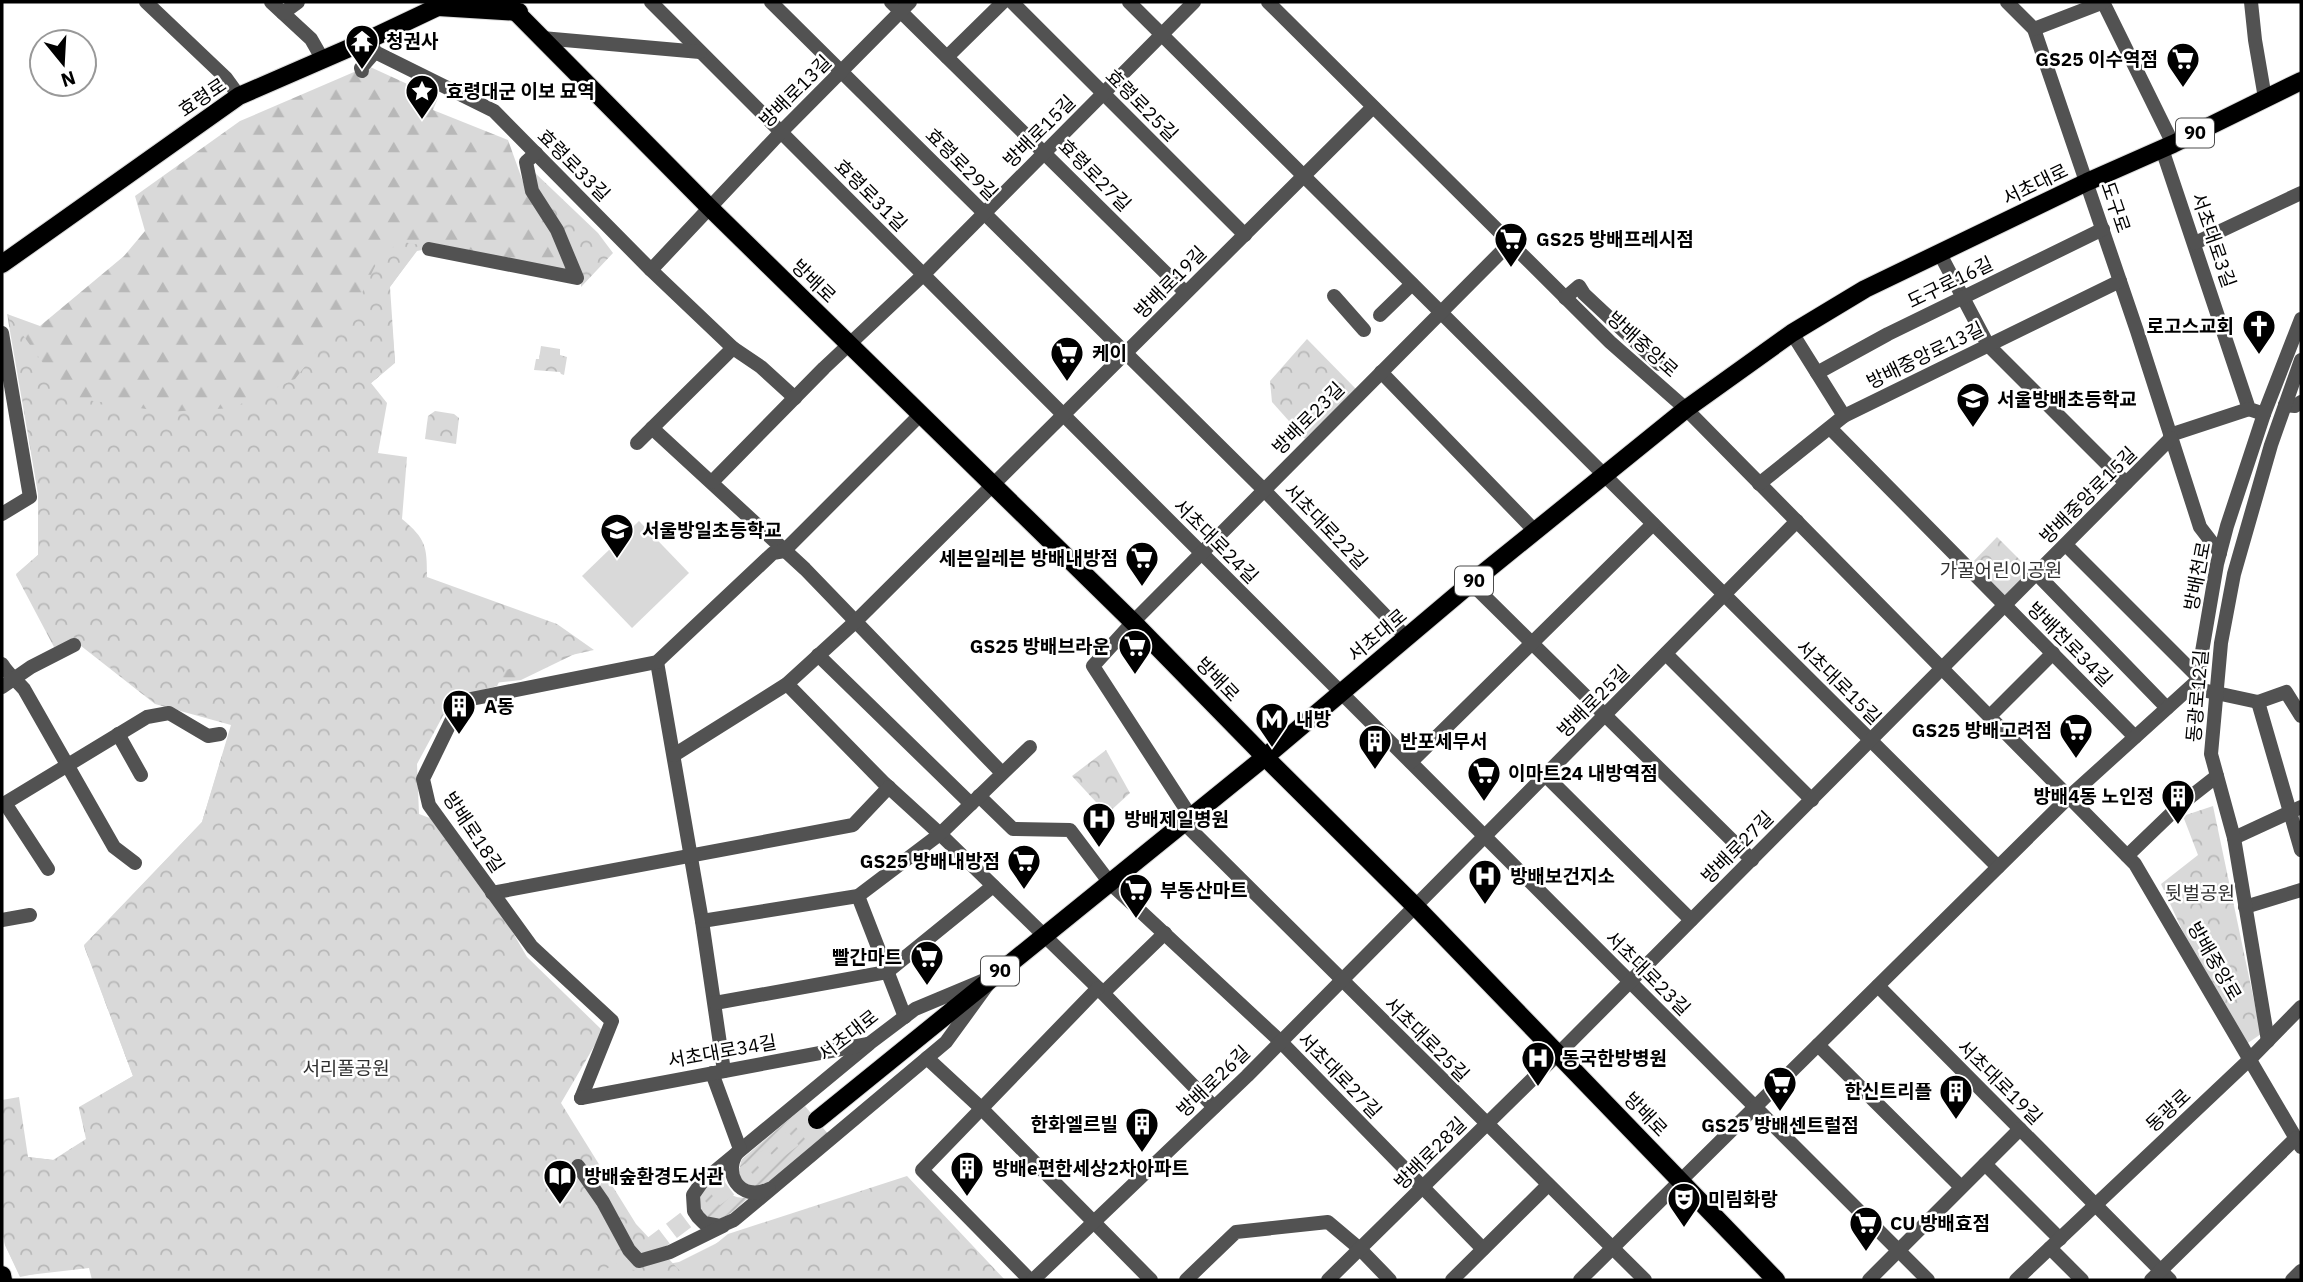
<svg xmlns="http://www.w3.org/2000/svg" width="2303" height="1282" viewBox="0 0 2303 1282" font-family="'IBM Plex Sans','Noto Sans KR',sans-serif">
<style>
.grass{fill:#d9d9d9}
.forest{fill:url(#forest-firs)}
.park{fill:url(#park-crowns)}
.garden{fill:url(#garden-furrows)}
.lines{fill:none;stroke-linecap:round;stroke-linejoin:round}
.major-tunnel{stroke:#d9d9d9;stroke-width:18;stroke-dasharray:18 9;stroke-linecap:butt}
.major-casing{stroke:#dbdbdb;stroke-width:20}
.minor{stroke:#525252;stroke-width:14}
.major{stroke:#000;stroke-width:18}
.labels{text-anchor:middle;stroke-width:5;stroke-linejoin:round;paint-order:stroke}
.shield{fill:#fff;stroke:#4c4c4c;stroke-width:2}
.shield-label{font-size:18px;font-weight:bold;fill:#000}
.poi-label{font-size:19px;font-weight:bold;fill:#000;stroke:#fff;text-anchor:start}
.street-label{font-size:19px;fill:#000;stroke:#fff}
.park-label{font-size:19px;fill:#303030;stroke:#fff}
</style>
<defs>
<pattern id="forest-firs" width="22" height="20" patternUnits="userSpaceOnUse" patternTransform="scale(1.75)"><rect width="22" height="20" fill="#d9d9d9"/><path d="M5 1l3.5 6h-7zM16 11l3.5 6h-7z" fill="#b8b8b8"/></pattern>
<pattern id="park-crowns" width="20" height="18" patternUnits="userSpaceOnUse" patternTransform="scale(1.75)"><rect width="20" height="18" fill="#d9d9d9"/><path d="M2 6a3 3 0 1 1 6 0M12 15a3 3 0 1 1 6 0" fill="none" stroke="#b8b8b8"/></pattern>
<pattern id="garden-furrows" width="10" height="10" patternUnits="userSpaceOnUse" patternTransform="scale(1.75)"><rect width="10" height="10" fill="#d9d9d9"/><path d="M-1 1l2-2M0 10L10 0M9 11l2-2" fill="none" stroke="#b8b8b8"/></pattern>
</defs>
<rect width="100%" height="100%" fill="#fff"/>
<path class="grass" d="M 639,521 L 689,573 L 632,628 L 582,576 Z"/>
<path class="forest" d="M 368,66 L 438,98 L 433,110 L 508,140 L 527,193 L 556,231 L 573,274 L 432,248 L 417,251 L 389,288 L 395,363 L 370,384 L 377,454 L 424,580 L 585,649 L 521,680 L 494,683 L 450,697 L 412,765 L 418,817 L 558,1103 L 651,1267 L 679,1262 L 729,1237 L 999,1280 L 88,1263 L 20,1277 L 5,1245 L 2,1229 L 2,1101 L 28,1157 L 53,1160 L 86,1139 L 79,1108 L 133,1076 L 84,946 L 202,822 L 231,725 L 155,704 L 76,642 L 54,647 L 16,575 L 38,555 L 38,493 L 7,314 L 40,326 L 124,256 L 145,231 L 135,196 L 240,121 Z"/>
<g class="park">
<path d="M 533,171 L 598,233 L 613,253 L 581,287 L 581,275 L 530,174 Z"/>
<path d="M 403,242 L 432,247 L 417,250 L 390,287 L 395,362 L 371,383 L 387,403 L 378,453 L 407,457 L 402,519 C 426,539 427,546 427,577 L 557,624 L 594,650 L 505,670 L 497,686 L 452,699 L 417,764 L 419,814 L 451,826 L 527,957 L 603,1031 L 561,1103 L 636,1224 L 681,1272 L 728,1234 L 907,1176 L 1005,1280 L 92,1280 L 89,1268 L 20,1276 L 5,1245 L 2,1226 L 2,1100 L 19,1097 L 28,1157 L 54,1160 L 87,1139 L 79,1107 L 133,1076 L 84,945 L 202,822 L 232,724 L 155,703 L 77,641 L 55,646 L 16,574 L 39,554 L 38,493 L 8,314 L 67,397 L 166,412 L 232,408 L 295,379 L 361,295 L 381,254 Z"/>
<path d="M 1307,339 L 1356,389 L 1305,439 L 1272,402 L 1270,381 Z"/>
<path d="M 541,346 L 560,349 L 560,355 L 567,357 L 564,375 L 561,374 L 560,372 L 534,370 L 536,359 L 539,359 Z"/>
<path d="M 435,411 L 454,414 L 459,418 L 456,444 L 425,439 L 428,416 Z"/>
<path d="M 1997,537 L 2034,574 L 2004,602 L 1969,566 Z"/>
<path d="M 1106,750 L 1130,793 L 1107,814 L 1072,776 Z"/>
<path d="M 2213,806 L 2261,1034 L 2242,1047 L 2207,984 L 2161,884 L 2198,855 L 2183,816 Z"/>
</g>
<g class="garden">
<path d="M 805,1106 L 828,1134 L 764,1186 C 746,1189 735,1176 742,1159 Z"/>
<path d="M 726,1170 C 720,1188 731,1201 749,1197 C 738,1207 715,1233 702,1210 C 700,1206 699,1198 701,1194 C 705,1185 719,1177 726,1170 Z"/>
</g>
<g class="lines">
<path class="major-tunnel" d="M 607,1280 L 817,1120"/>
<defs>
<g id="major">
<path d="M 506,2 L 709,207 L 1133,622 L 1265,757 L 1415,906 L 1776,1280"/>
<path d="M 439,4 L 438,7 L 519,12"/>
<path d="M 2,264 L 239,96 L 370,39 L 448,2"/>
<path d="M 817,1120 L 1265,757 L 1471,583 L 1686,409 L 1792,333 L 1865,289 L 2087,182 L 2173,144 L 2301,81"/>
<path d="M 2,1275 L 3,1280"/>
</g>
</defs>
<use href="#major" class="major-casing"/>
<g class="minor">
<path d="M 146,2 L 226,78 L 239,96"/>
<path d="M 271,2 L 311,39 L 323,60"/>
<path d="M 651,2 L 1928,1280"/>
<path d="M 771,2 L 1264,490 L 1407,638"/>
<path d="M 891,2 L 1185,292"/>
<path d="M 1012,2 L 1245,235"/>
<path d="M 1129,2 L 1998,867"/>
<path d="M 1268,2 L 1610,342 L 1686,409 L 2135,864 L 2301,1147"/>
<path d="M 2007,2 L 2034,29 L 2137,331 L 2200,527 L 2220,553"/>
<path d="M 2103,2 L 2173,144"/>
<path d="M 2251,2 L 2255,40 L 2265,98"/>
<path d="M 283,13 L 298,2"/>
<path d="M 2034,29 L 2104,2"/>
<path d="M 542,38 L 700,52"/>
<path d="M 370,39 L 375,52 L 494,111 L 651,270 L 733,348 L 761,367 L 795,398"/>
<path d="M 947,57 L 1003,2"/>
<path d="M 362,71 L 361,68 L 375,52"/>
<path d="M 2162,149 L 2249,409 L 2264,414"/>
<path d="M 2195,243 L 2301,193"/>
<path d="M 429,249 L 577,278 L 557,230 L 532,191 L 526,162 L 536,153"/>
<path d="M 1940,254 L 1988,345 L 2126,483"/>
<path d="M 651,270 L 781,132 L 910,2"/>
<path d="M 1334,296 L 1364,330"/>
<path d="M 1565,298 L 1579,286 L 1584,294 L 1659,364"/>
<path d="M 1380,315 L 1412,284"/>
<path d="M 2,333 L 30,497 L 2,514"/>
<path d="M 1792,333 L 1844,416"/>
<path d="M 1381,372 L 1535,531"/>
<path d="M 1817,373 L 1888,334 L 2103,229"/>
<path d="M 2285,405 L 2295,406 L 2301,402"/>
<path d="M 652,428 L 805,569 L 1002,773"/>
<path d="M 1830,428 L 2135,737"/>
<path d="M 2170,435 L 2249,409"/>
<path d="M 637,443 L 733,348"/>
<path d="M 712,482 L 824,368 L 923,275 L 1194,2"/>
<path d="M 1759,484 L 1844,416 L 2120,281"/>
<path d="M 2066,545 L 2198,677"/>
<path d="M 2037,574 L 2167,708"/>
<path d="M 1471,583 L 1752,860"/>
<path d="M 1666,654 L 1812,800"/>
<path d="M 818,655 L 971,804"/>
<path d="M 657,662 L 702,921 L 724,1071"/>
<path d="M 2,664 C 8,674 16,680 24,689 L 114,847 L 135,863"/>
<path d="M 787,684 L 883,782 L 940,834 L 1098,988 L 1214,1107"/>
<path d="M 2,687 L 31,667 L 74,645"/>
<path d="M 2207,691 L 2258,702 L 2286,692 L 2301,716"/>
<path d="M 2258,702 L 2301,850"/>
<path d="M 1990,716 L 2053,653"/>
<path d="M 118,734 L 141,775"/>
<path d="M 674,755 L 787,684 L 855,622 L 1373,107"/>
<path d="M 1411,762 L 1653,524"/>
<path d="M 1546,776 L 1691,920"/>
<path d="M 979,796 L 1013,829 L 1070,830 L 1110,883 L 1281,1042 L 1483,1249"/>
<path d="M 5,803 L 48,869"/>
<path d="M 2,805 L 147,717 L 169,713 L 208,736 L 220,734"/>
<path d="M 1191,817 L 1093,666 L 1133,622 L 1510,243"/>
<path d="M 1184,823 L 1645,1280"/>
<path d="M 2234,838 L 2301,807"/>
<path d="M 2127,856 L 2180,805 L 2217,776"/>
<path d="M 492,893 L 853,825 L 889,787"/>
<path d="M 858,896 L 905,1017"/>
<path d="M 2245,907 L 2301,890"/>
<path d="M 2,920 L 30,915"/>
<path d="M 702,921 L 858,896 L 940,834 L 1030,747"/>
<path d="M 994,976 L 946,1042 L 734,1220 L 720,1226 L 704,1223 L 698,1217 L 694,1211 L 693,1195 L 702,1182 L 870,1043 L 915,1009 Z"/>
<path d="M 1878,986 L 2170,1280"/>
<path d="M 1103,993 L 1165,933"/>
<path d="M 715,1003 L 887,972 L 993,886"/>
<path d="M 2268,1041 L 2234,838 L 2211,754 L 2221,643 L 2234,574 L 2271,445 L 2301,360"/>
<path d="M 1818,1045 L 1961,1187"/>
<path d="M 927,1058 L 981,1108 L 1151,1280"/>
<path d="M 712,1073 L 740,1149 C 720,1172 740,1203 769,1189"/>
<path d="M 581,1098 L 612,1021 L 532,947 L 429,805 L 423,779 L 461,701 L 657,662 L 773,553 L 784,551 L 921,414"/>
<path d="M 581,1098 L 868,1044"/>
<path d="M 1985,1164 L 2060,1239"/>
<path d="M 578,1166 L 603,1202 L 629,1250 L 639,1261 L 670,1252 L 723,1226"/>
<path d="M 2050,1248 L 2082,1280"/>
<path d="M 1030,1280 L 922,1170 L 1098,988"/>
<path d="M 1033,1280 L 1247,1076 L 1797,521"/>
<path d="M 1186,1280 L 1236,1232 L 1328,1222 L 1360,1249 L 1390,1280"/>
<path d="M 1328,1280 L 1559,1053 L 2171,438"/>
<path d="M 1452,1280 L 1548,1185"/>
<path d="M 1580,1280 L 2070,796 L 2197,681 L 2217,564 L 2227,526 L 2264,414 L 2301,319"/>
<path d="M 1869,1280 L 2020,1129"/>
<path d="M 2016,1280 L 2249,1060 L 2301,1007"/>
<path d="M 2151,1280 L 2296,1138"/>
<path d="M 2292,1280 L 2301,1271"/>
</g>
<use href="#major" class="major"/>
</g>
<defs>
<symbol id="temple-pin" viewBox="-11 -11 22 30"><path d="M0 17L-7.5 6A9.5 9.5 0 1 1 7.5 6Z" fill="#000" stroke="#fff"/><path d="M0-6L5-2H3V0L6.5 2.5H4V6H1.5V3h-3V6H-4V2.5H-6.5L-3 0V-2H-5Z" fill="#fff"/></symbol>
<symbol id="supermarket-pin" viewBox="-11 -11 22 30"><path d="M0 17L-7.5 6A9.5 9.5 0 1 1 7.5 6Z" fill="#000" stroke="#fff"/><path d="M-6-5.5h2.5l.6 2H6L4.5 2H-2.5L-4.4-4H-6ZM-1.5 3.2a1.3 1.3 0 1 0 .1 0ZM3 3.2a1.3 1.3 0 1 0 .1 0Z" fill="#fff"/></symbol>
<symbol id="sight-pin" viewBox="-11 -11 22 30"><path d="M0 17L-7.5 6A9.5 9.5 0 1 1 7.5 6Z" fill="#000" stroke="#fff"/><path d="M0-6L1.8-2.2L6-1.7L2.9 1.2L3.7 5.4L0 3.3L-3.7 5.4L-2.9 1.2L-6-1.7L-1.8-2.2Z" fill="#fff"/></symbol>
<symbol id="church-pin" viewBox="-11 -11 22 30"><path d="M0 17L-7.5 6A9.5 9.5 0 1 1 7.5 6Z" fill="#000" stroke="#fff"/><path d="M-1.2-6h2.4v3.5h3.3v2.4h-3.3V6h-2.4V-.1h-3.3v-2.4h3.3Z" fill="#fff"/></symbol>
<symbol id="school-pin" viewBox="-11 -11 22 30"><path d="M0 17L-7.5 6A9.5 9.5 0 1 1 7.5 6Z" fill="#000" stroke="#fff"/><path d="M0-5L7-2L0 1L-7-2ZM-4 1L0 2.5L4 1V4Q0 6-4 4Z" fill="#fff"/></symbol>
<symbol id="building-pin" viewBox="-11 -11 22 30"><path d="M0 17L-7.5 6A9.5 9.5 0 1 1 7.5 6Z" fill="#000" stroke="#fff"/><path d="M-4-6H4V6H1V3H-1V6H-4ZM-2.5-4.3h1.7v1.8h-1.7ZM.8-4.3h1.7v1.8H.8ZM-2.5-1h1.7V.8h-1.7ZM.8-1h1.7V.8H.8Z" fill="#fff"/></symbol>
<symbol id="metro-pin" viewBox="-11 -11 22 30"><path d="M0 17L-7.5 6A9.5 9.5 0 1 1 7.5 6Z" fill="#000" stroke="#fff"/><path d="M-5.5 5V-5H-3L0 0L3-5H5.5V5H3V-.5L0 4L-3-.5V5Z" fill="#fff"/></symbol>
<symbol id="hospital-pin" viewBox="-11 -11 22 30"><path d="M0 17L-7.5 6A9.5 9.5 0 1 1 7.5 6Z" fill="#000" stroke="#fff"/><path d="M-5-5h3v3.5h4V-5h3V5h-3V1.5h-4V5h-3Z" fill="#fff"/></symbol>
<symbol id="library-pin" viewBox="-11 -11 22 30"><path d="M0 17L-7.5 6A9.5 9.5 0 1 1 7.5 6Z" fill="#000" stroke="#fff"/><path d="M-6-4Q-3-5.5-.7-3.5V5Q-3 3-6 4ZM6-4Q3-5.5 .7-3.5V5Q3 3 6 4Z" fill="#fff"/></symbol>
<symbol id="theatre-pin" viewBox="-11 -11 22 30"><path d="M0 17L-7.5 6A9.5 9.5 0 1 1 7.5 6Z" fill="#000" stroke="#fff"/><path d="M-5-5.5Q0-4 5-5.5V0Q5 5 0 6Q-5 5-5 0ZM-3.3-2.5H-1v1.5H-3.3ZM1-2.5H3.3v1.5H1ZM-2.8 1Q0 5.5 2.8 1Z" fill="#fff"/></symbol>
</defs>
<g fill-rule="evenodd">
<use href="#temple-pin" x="343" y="22" width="38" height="52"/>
<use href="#supermarket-pin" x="2164" y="40" width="38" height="52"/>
<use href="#sight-pin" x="403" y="72" width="38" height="52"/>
<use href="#supermarket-pin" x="1492" y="220" width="38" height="52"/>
<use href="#church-pin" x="2240" y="307" width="38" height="52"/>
<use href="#supermarket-pin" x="1048" y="334" width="38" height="52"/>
<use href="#school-pin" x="1954" y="380" width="38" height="52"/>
<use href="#school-pin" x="598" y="511" width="38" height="52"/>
<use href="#supermarket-pin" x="1123" y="539" width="38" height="52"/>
<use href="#supermarket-pin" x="1116" y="627" width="38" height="52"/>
<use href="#building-pin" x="440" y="687" width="38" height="52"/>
<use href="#metro-pin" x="1253" y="700" width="38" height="52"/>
<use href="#supermarket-pin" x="2057" y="711" width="38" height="52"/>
<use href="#building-pin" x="1356" y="722" width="38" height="52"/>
<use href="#supermarket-pin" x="1465" y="754" width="38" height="52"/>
<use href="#building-pin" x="2159" y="777" width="38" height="52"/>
<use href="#hospital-pin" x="1080" y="800" width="38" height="52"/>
<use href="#supermarket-pin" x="1005" y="842" width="38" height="52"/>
<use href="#hospital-pin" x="1466" y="857" width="38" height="52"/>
<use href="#supermarket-pin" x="1117" y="871" width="38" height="52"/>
<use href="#supermarket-pin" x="908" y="938" width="38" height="52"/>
<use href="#hospital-pin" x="1519" y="1039" width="38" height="52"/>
<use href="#supermarket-pin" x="1761" y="1064" width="38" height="52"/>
<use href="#building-pin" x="1937" y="1072" width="38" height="52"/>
<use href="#building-pin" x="1123" y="1105" width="38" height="52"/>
<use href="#building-pin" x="948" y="1149" width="38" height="52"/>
<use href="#library-pin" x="541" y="1157" width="38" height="52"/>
<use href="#theatre-pin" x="1665" y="1180" width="38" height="52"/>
<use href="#supermarket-pin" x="1847" y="1204" width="38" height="52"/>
</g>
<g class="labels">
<g class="shield">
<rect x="2176" y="118.5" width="38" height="29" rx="5"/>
<rect x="1455" y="566.5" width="38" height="29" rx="5"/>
<rect x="981" y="956.5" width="38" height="29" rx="5"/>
</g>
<g class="shield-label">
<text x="2195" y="139">90</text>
<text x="1474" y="587">90</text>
<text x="1000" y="977">90</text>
</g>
<g class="poi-label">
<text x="386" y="48">청권사</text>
<text x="2158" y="66" text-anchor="end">GS25 이수역점</text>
<text x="446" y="98">효령대군 이보 묘역</text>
<text x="1536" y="246">GS25 방배프레시점</text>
<text x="2234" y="333" text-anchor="end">로고스교회</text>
<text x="1092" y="360">케이</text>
<text x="1997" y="406">서울방배초등학교</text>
<text x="642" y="537">서울방일초등학교</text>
<text x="1118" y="565" text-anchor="end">세븐일레븐 방배내방점</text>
<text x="1110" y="653" text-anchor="end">GS25 방배브라운</text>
<text x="484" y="713">A동</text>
<text x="1296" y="726">내방</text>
<text x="2052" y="737" text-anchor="end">GS25 방배고려점</text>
<text x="1400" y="748">반포세무서</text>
<text x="1508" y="780">이마트24 내방역점</text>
<text x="2154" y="803" text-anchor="end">방배4동 노인정</text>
<text x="1124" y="826">방배제일병원</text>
<text x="1000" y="868" text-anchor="end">GS25 방배내방점</text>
<text x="1510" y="883">방배보건지소</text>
<text x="1160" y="897">부동산마트</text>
<text x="902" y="964" text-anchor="end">빨간마트</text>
<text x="1562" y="1065">동국한방병원</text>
<text x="1932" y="1098" text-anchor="end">한신트리플</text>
<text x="1118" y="1131" text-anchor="end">한화엘르빌</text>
<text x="1780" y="1132" text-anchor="middle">GS25 방배센트럴점</text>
<text x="992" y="1175">방배e편한세상2차아파트</text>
<text x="584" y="1183">방배숲환경도서관</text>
<text x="1708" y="1206">미림화랑</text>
<text x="1890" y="1230">CU 방배효점</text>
</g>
<g class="street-label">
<text transform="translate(795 91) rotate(-45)" y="7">방배로13길</text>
<text transform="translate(202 97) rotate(-34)" y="7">효령로</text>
<text transform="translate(1142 105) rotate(45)" y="7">효령로25길</text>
<text transform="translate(1039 131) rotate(-45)" y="7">방배로15길</text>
<text transform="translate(962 164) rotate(45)" y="7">효령로29길</text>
<text transform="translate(574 165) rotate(45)" y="7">효령로33길</text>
<text transform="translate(1095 175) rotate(45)" y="7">효령로27길</text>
<text transform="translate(2035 184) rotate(-26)" y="7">서초대로</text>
<text transform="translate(871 195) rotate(45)" y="7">효령로31길</text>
<text transform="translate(2116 207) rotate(71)" y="7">도구로</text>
<text transform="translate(2214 240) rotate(71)" y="7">서초대로3길</text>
<text transform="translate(814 281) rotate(44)" y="7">방배로</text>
<text transform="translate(1170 282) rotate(-45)" y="7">방배로19길</text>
<text transform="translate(1950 282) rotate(-26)" y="7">도구로16길</text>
<text transform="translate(1643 344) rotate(42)" y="7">방배중앙로</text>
<text transform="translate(1925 355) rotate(-26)" y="7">방배중앙로13길</text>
<text transform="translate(1308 418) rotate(-45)" y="7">방배로23길</text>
<text transform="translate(2088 495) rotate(-45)" y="7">방배중앙로15길</text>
<text transform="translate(1326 526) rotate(46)" y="7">서초대로22길</text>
<text transform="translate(1216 541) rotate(45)" y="7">서초대로24길</text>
<text transform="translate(2197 576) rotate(-79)" y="7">방배천로</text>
<text transform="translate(1377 635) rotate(-40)" y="7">서초대로</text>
<text transform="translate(2070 644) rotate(45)" y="7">방배천로34길</text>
<text transform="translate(1218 679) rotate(46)" y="7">방배로</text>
<text transform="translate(1839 682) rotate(45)" y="7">서초대로15길</text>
<text transform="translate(2197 696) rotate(-85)" y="7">동광로12길</text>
<text transform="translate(1593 701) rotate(-45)" y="7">방배로25길</text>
<text transform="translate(474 832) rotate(56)" y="7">방배로18길</text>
<text transform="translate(1737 847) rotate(-45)" y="7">방배로27길</text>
<text transform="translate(2215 961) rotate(60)" y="7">방배중앙로</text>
<text transform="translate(1648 973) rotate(45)" y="7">서초대로23길</text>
<text transform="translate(848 1035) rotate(-38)" y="7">서초대로</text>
<text transform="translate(1427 1039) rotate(45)" y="7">서초대로25길</text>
<text transform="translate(722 1051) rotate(-10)" y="7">서초대로34길</text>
<text transform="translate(1340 1075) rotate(46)" y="7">서초대로27길</text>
<text transform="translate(1213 1081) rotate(-44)" y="7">방배로26길</text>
<text transform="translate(2000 1082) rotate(45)" y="7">서초대로19길</text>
<text transform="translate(2168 1110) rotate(-43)" y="7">동광로</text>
<text transform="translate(1646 1114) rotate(46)" y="7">방배로</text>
<text transform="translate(1430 1153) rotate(-45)" y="7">방배로28길</text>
</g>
<g class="park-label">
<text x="2001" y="577">가꿀어린이공원</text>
<text x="2200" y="900">뒷벌공원</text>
<text x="346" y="1075">서리풀공원</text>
</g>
</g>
<rect width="2303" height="1282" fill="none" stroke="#000000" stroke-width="7"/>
<g transform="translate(63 63) rotate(162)"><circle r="33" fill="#ffffff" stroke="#999999" stroke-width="2"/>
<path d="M0-5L12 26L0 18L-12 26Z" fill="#000000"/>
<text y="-10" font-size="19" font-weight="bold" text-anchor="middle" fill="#000000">N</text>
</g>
</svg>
